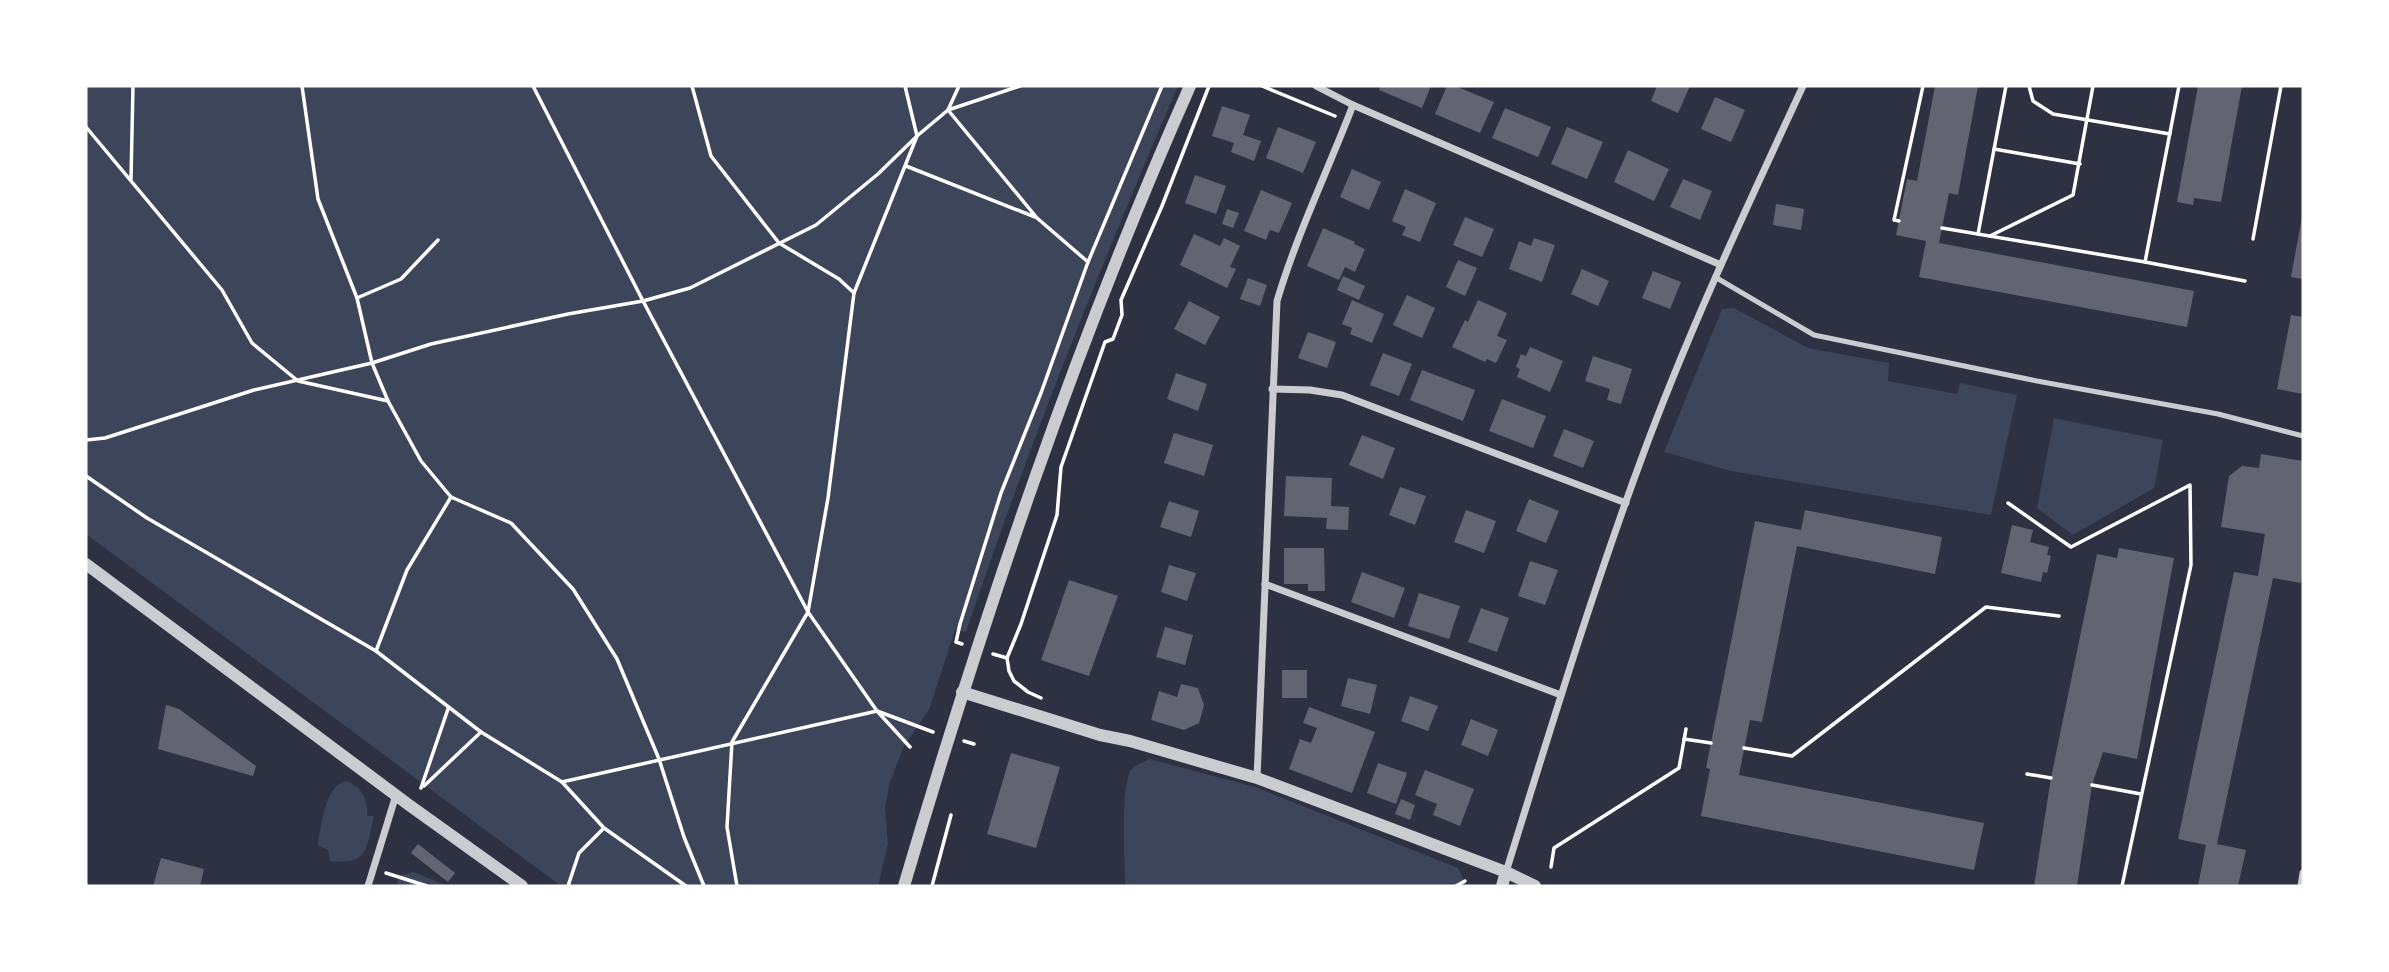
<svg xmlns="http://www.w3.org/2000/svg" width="2389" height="972" viewBox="0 0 2389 972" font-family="'Roboto Condensed',sans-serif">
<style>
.green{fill:#3c4559}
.building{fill:#626471}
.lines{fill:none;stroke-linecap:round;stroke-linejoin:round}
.path{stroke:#fff;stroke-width:3.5}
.service{stroke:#caccd0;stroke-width:5}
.minor{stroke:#caccd0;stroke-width:7}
.tertiary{stroke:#caccd0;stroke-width:12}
</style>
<rect width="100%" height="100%" fill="#2d3142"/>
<g class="green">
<path d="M 86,86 L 1178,86 C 1101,265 1028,447 966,632 L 955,630 L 929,710 L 904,746 L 890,782 L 885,807 L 888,844 L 878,886 L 561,886 L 86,534 Z"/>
<path d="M 1734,308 L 1808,348 L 1889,363 L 1888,381 L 1957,394 L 1960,383 L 2017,395 L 1991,515 L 1731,471 L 1664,452 L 1722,309 Z"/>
<path d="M 2054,418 L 2163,440 L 2154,488 L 2073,535 L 2037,508 Z"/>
<path d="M 1150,759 L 1255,787 L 1458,868 L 1467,886 L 1125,886 C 1125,863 1120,786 1131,770 C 1136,764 1143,762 1150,759 Z"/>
<path d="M 346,781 C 361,786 369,800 367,816 L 374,816 C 367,847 368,866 330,861 L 328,850 L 318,845 L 318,840 C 323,821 325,786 346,781 Z"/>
<path d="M 414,872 L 447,886 L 399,886 L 397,882 L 401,875 Z"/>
</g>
<g class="building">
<path d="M 1381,86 L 1431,86 L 1422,108 L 1379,90 Z"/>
<path d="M 1447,86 L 1455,86 L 1494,102 L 1480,133 L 1435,114 Z"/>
<path d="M 1657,86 L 1690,86 L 1678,113 L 1651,101 Z"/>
<path d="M 1935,86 L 1978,86 L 1958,195 L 1949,193 L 1939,243 L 2194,291 L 2187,327 L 1919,277 L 1926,241 L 1896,235 L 1907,179 L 1917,181 Z"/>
<path d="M 2198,86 L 2242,86 L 2221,202 L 2194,198 L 2193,205 L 2177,202 Z"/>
<path d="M 1715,97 L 1745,110 L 1731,142 L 1701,129 Z"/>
<path d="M 1222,106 L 1250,115 L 1243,135 L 1261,141 L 1254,161 L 1231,152 L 1234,143 L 1212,136 Z"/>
<path d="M 1505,108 L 1551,127 L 1538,157 L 1492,138 Z"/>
<path d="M 1278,127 L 1316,142 L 1303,173 L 1266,158 Z"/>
<path d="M 1567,127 L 1603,142 L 1587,179 L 1551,164 Z"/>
<path d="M 1628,150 L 1669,169 L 1654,201 L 1614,182 Z"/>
<path d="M 1352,169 L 1381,182 L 1369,210 L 1340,197 Z"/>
<path d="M 1195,175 L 1226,186 L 1216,214 L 1185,203 Z"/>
<path d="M 1683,179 L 1712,191 L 1700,220 L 1670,207 Z"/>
<path d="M 1405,189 L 1436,203 L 1420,242 L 1402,235 L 1406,227 L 1392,221 Z"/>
<path d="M 1261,190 L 1292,203 L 1279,233 L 1270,230 L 1266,240 L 1244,231 Z"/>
<path d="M 1776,204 L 1804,209 L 1801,230 L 1773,225 Z"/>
<path d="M 1227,209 L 1239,213 L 1233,228 L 1222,224 Z"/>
<path d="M 1465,217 L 1494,229 L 1482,257 L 1453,245 Z"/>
<path d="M 2302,217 L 2303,217 L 2303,279 L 2291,277 Z"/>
<path d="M 1323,228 L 1355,242 L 1354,244 L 1365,249 L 1355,272 L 1345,267 L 1339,280 L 1307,266 Z"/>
<path d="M 1194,234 L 1220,246 L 1224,238 L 1240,246 L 1230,267 L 1236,269 L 1227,288 L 1180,265 Z"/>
<path d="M 1534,238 L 1555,245 L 1542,282 L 1509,269 L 1519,241 L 1531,246 Z"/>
<path d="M 1458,260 L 1477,268 L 1465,296 L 1446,287 Z"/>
<path d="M 1582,269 L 1609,281 L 1598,306 L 1571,294 Z"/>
<path d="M 1653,271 L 1681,282 L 1670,309 L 1642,298 Z"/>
<path d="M 1343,276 L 1365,286 L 1359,300 L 1337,290 Z"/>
<path d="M 1248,278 L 1267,285 L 1260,306 L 1240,299 Z"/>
<path d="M 1407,295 L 1435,308 L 1422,338 L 1393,325 Z"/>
<path d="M 1352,300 L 1384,314 L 1372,343 L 1350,334 L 1352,328 L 1342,324 Z"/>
<path d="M 1478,300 L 1507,313 L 1497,336 L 1507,340 L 1496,363 L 1487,359 L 1485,362 L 1452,347 L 1465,320 L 1468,322 Z"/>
<path d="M 1189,301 L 1220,317 L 1205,345 L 1174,329 Z"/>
<path d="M 2291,315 L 2303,317 L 2303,394 L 2277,389 Z"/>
<path d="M 1308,332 L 1336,342 L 1327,368 L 1298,358 Z"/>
<path d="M 1530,347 L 1563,361 L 1550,392 L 1517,377 L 1520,369 L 1516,367 L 1521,354 L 1526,356 Z"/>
<path d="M 1383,353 L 1412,364 L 1399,396 L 1370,385 Z"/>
<path d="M 1593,356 L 1632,369 L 1621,404 L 1607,400 L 1610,389 L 1585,381 Z"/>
<path d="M 1422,370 L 1475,390 L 1463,421 L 1410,400 Z"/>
<path d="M 1176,373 L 1207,384 L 1198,411 L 1167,399 Z"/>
<path d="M 1502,399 L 1546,416 L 1533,448 L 1489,431 Z"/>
<path d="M 1564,429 L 1594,441 L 1583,468 L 1553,456 Z"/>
<path d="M 1174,433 L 1213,445 L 1204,476 L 1164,463 Z"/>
<path d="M 1362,435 L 1395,448 L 1383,479 L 1349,465 Z"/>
<path d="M 2261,454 L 2303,461 L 2303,567 L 2301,583 L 2273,578 L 2217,844 L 2246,850 L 2238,886 L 2198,886 L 2206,845 L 2178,839 L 2234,572 L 2258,576 L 2265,534 L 2221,527 L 2229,476 L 2242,466 L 2259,468 Z"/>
<path d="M 1286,476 L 1332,478 L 1331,506 L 1349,507 L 1348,530 L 1326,529 L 1327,518 L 1284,516 Z"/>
<path d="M 1400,487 L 1426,496 L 1415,525 L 1389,515 Z"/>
<path d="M 1529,499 L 1559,511 L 1546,543 L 1516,531 Z"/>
<path d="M 1169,501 L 1199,511 L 1191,537 L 1160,527 Z"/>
<path d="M 1466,510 L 1496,521 L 1484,553 L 1454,542 Z"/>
<path d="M 1805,510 L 1942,537 L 1935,574 L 1797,546 L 1762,722 L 1750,720 L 1739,775 L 1984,823 L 1974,870 L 1701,816 L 1710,769 L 1706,768 L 1755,521 L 1801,530 Z"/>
<path d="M 2012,525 L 2033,530 L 2030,542 L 2049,547 L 2047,555 L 2051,556 L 2047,573 L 2043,572 L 2041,582 L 2001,573 Z"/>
<path d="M 1284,548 L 1324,548 L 1325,591 L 1308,591 L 1308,584 L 1284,584 Z"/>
<path d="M 2119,548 L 2174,558 L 2137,759 L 2103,752 L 2092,785 L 2077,886 L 2034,886 L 2051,778 L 2097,554 L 2117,558 Z"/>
<path d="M 1530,561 L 1558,570 L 1545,605 L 1518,596 Z"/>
<path d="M 1169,565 L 1196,573 L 1187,601 L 1161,592 Z"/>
<path d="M 1362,572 L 1405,588 L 1394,618 L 1351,602 Z"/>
<path d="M 1069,580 L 1118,596 L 1089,676 L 1041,660 Z"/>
<path d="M 1419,593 L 1460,606 L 1449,639 L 1408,626 Z"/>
<path d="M 1481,608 L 1509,618 L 1497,652 L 1468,642 Z"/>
<path d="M 1165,627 L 1193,635 L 1185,665 L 1156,657 Z"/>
<rect x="1282" y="670" width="25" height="28"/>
<path d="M 1348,678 L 1377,685 L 1370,714 L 1341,706 Z"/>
<path d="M 1181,684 L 1198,688 L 1204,705 L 1199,723 L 1184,730 L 1151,720 L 1159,691 L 1177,697 Z"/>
<path d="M 1410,696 L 1438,706 L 1428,731 L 1401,721 Z"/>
<path d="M 166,705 L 179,709 L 256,766 L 253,776 L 158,749 Z"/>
<path d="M 1309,707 L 1375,732 L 1352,793 L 1289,769 L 1300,739 L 1311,743 L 1317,728 L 1303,723 Z"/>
<path d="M 1471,719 L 1498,730 L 1488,756 L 1461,745 Z"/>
<path d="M 1011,753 L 1060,767 L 1036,848 L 987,834 Z"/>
<path d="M 1378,763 L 1407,773 L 1396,804 L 1367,793 Z"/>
<path d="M 1425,770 L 1474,789 L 1460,826 L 1433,815 L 1437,804 L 1415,795 Z"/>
<path d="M 1401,799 L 1415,805 L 1410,820 L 1395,814 Z"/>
<path d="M 418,844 L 455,873 L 448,882 L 411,853 Z"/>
<path d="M 161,858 L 204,869 L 200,886 L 153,886 Z"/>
</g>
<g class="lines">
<g class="path">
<path d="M 302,86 L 318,199 L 357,298 L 372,363 L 388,401 L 421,461 L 451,497 L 511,523 L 573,589 L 617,659 L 659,759 L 684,837 L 704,886"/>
<path d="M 533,86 L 643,301 L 808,612 L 877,711 L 910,747"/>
<path d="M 692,86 L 711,156 L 779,243 L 839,279 L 854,293"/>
<path d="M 1020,86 L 948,110 L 1037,218 L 1088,262"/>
<path d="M 1262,86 L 1335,116"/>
<path d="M 2029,86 L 2033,101 L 2053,114 L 2170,134"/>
<path d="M 2179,86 L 2145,262 L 2245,281"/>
<path d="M 86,127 L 222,290 L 252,343 L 298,381 L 388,401"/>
<path d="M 1994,149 L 2080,164"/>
<path d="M 906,166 L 1035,217"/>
<path d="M 131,179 L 133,86"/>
<path d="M 1899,221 L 1894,220 L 1923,86"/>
<path d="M 1942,228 L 2145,262"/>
<path d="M 1978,234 L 2006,86"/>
<path d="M 1990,236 L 2073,195 L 2093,86"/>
<path d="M 2253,239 L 2281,86"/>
<path d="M 357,298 L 401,279 L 438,240"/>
<path d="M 86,440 L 105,438 L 254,390 L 372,363 L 431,344 L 568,314 L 643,301 L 690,288 L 816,225 L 878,174 L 917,136 L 905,86"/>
<path d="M 86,476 L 147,518 L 376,651 L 481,732 L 562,782 L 604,828 L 686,886"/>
<path d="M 2008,503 L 2071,547 L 2190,485 L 2191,565 L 2122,886"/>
<path d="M 962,644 L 956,642 L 960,624 L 1001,493 L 1041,393 L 1088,262 L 1162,86"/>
<path d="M 376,651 L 407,570 L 451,497"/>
<path d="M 993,654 L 1007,658"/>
<path d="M 1041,698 L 1028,692 L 1014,681 L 1009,671 L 1007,658 L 1021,624 L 1057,515 L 1061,467 L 1105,342 L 1113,339 L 1122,315 L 1121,300 L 1162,206 L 1209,86"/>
<path d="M 1684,739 L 1711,743"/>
<path d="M 964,741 L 974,744"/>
<path d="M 1744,748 L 1792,756 L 1986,607 L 2059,616"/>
<path d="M 2027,774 L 2051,778"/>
<path d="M 562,782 L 877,711 L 933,732"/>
<path d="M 2092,785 L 2141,794"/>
<path d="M 424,786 L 481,732"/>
<path d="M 421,788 L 448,709"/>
<path d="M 1551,867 L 1554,848 L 1679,768 L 1686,729"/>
<path d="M 386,873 L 427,886"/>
<path d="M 568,886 L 579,853 L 604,828"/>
<path d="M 737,886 L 727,827 L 732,742 L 808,612 L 828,498 L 854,293 L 917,136 L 948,110 L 959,86"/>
<path d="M 932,886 L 951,815"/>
<path d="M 1456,886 L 1465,881"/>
</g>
<path class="service" d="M 1715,277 L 1814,335 L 2037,381 L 2218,414 L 2303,436"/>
<g class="minor">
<path d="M 1316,86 L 1353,105 L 1721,265"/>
<path d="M 1272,389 L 1310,390 L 1342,395 L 1626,503"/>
<path d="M 1265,584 L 1561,695"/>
<path d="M 1257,778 L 1277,301 C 1297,234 1328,170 1353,105"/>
<path d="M 1506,872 C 1549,734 1591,595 1641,460 C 1688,332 1746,209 1803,86"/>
<path d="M 368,886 L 396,795"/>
<path d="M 2301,886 L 2303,873"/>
</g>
<g class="tertiary">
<path d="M 86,564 L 409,805 L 522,886"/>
<path d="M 962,692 L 1100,735 L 1130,741 L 1257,778 L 1506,872 L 1535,886"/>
<path d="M 904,886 C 984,614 1075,345 1190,86"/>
<path d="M 1502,886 L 1506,872"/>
</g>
</g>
<rect width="2389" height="972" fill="none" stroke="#ffffff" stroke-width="175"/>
</svg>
